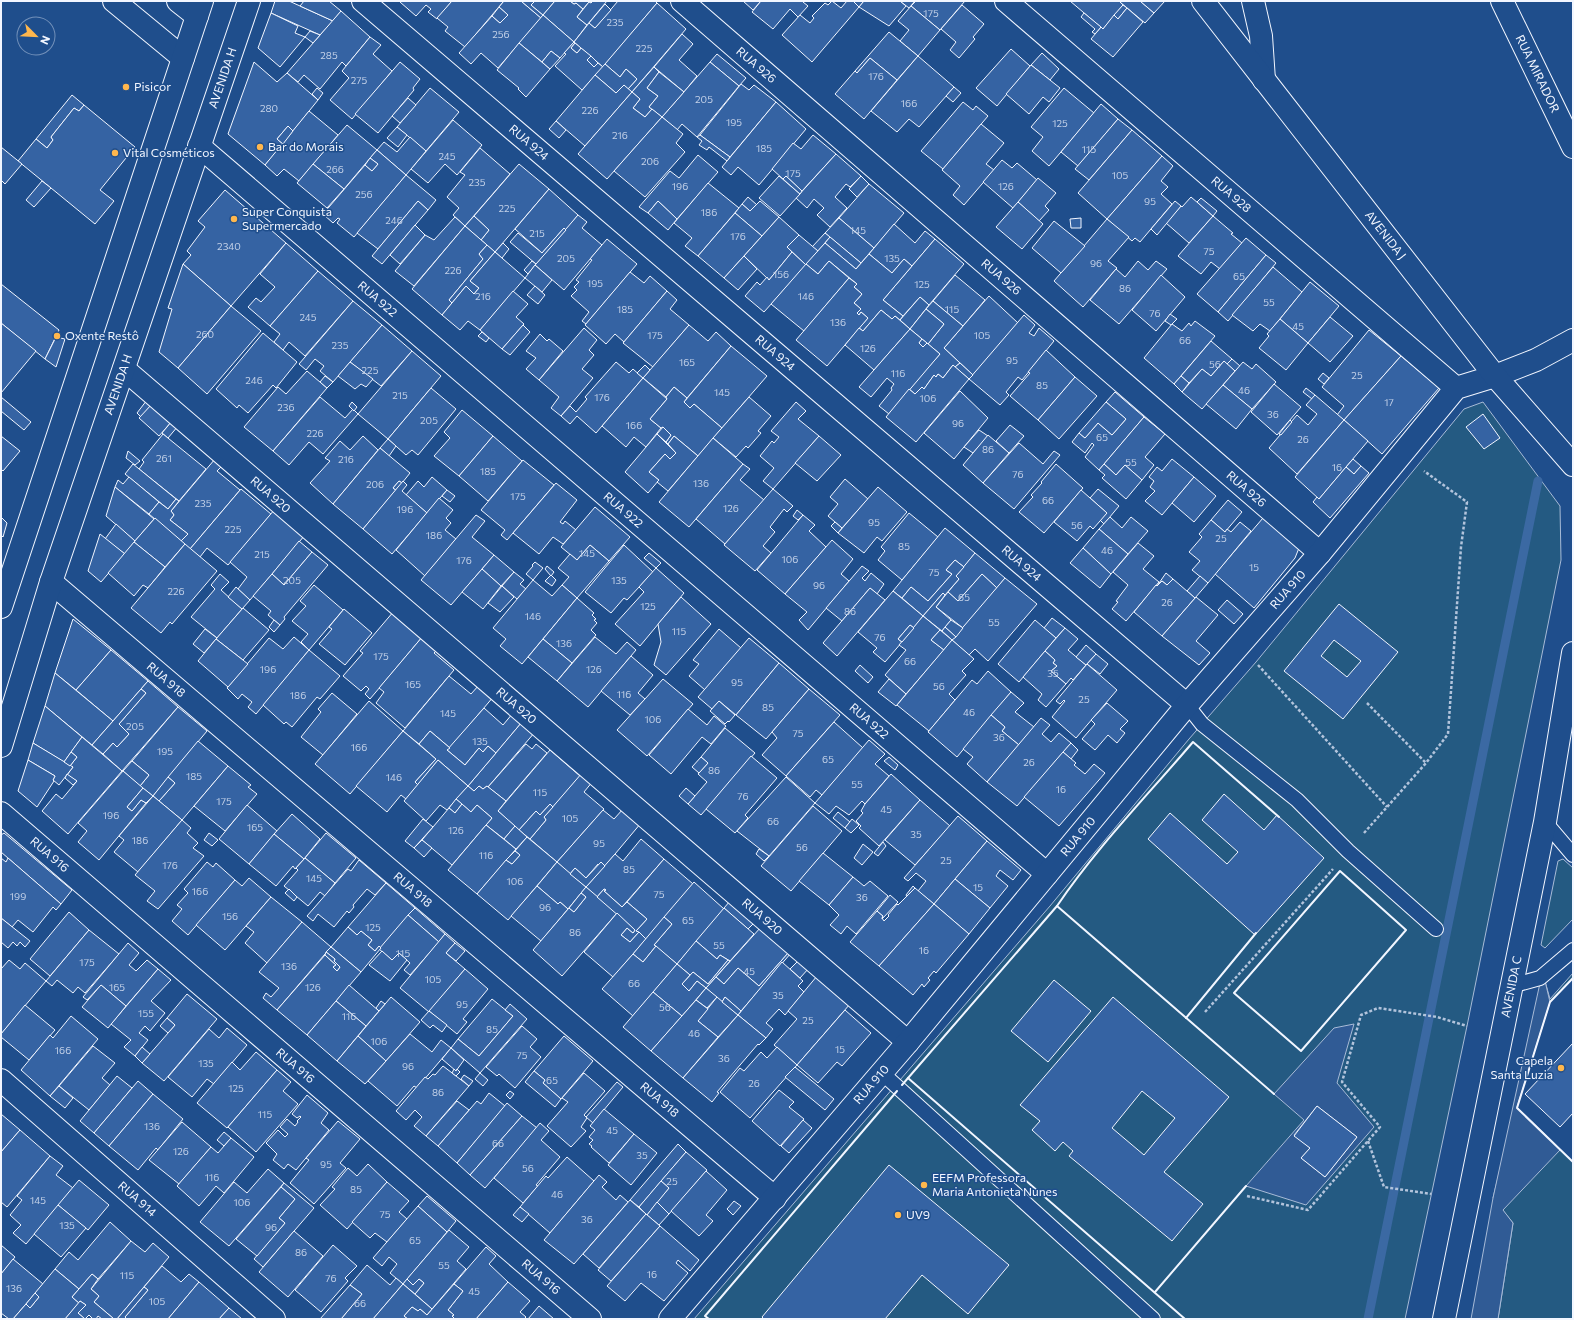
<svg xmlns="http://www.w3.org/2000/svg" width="1574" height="1320" viewBox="0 0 1574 1320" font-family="Commissioner,sans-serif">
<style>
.green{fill:#245a82;stroke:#a8bbd7}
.parking{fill:#305b95;stroke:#a8bbd7;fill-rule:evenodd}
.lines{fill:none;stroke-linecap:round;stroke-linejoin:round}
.stream{stroke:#3b69a3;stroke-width:9}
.building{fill:#3563a3;stroke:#f2f6ff;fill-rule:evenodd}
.service-casing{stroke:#f2f6ff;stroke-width:16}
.minor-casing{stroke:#f2f6ff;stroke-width:24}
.tertiary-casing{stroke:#f2f6ff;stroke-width:24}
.path{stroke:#b3c4dc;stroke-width:2.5;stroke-dasharray:3 2;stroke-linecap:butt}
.service{stroke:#1f4e8c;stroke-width:14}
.minor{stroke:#1f4e8c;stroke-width:22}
.tertiary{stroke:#1f4e8c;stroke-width:22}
.wall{stroke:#f2f6ff;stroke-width:2}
.poi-dot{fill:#ffb74d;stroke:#1f4e8c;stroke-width:1.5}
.labels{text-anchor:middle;stroke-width:3;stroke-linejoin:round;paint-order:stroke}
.number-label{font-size:10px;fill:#c3d1e8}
.street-label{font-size:12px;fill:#f2f6ff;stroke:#1f4e8c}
.poi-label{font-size:12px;fill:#f2f6ff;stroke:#1f4e8c;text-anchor:start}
</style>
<rect width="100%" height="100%" fill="#1f4e8c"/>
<g class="green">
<path d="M 1483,402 L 1560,506 L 1561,560 L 1467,1026 L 1405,1319 L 694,1319 L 1050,906 L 1189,739 L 1256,662 L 1464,409 Z"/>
<path d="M 1563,859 L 1573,868 L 1573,919 L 1545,948 L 1541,945 L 1558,861 Z"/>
<path d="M 1573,973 L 1573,978 L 1550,1002 L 1517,1107 L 1573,1162 L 1573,1319 L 1498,1319 L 1513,1223 L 1493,1198 L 1545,981 L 1550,999 Z"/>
</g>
<g class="parking">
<path d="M 1545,981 L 1550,1002 L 1517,1107 L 1560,1150 L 1503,1210 L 1513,1223 L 1498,1319 L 1471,1319 L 1493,1198 L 1540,983 Z"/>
<path d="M 1354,1024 L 1337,1083 L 1374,1127 L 1306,1205 L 1246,1186 L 1304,1120 L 1274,1094 L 1334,1028 ZM 1317,1106 L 1357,1137 L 1325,1177 L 1301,1158 L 1310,1148 L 1294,1135 Z"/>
</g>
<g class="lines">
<path class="stream" d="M 1368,1319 L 1538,481"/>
</g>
<g class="building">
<path d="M 275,1 L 289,1 L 333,21 L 320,35 L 271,13 Z"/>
<path d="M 304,1 L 329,1 L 341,11 L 333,21 L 300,6 Z"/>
<path d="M 401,1 L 452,1 L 437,19 L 428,12 L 431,9 L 426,5 L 416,16 L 400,2 Z"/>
<path d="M 452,1 L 502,1 L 503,2 L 465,47 L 445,31 L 448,27 L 437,18 Z"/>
<path d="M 504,1 L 521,1 L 541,18 L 498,68 L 481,53 L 471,64 L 459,53 L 492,16 L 500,23 L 508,15 L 499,7 Z"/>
<path d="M 521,1 L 535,1 L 531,5 L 543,15 L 541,18 Z"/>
<path d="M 535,1 L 555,1 L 543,15 L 531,5 Z"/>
<path d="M 555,1 L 570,1 L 574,4 L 576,3 L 583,9 L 577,17 L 587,25 L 574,42 L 543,15 Z"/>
<path d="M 570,1 L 593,1 L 591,3 L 589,2 L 583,9 L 576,3 L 574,4 Z"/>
<path d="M 593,1 L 607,1 L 587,25 L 577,17 L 589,2 L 591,3 Z"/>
<path d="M 618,1 L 655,1 L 657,3 L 603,67 L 574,42 L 589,23 L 595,28 Z"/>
<path d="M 743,1 L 761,1 L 753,10 Z"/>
<path d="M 761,1 L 804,1 L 803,2 L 808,6 L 798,17 L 790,9 L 773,29 L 752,12 Z"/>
<path d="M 832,1 L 841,8 L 847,1 L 853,1 L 859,7 L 812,62 L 782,35 L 800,15 L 810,23 L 814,18 L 812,16 L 825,3 L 828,5 Z"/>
<path d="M 853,1 L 864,1 L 859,7 Z"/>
<path d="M 864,1 L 900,1 L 906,6 L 889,26 L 859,7 Z"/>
<path d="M 900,1 L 915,1 L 909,8 Z"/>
<path d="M 916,1 L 965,1 L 940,30 L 911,6 Z"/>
<path d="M 1070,1 L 1121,1 L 1120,2 L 1123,5 L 1103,29 Z"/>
<path d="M 1121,1 L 1140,1 L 1154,13 L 1145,23 L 1120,2 Z"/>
<path d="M 1140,1 L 1165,1 L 1154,13 Z"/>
<path d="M 657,3 L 686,29 L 632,92 L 628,89 L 637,79 L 626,69 L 620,77 L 605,64 Z"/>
<path d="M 605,4 L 611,10 L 595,28 L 589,23 Z"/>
<path d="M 962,5 L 984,24 L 973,37 L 975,39 L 959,58 L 950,50 L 956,42 L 941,29 Z"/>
<path d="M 1123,5 L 1127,8 L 1118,19 L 1114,15 Z"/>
<path d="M 911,6 L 940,30 L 918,56 L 900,41 L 909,30 L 898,21 Z"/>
<path d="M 499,7 L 508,15 L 500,23 L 492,16 Z"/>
<path d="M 1127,8 L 1143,22 L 1113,57 L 1091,39 L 1101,27 L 1103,29 L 1114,15 L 1118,19 Z"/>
<path d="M 341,11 L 370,37 L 346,66 L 342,62 L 320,89 L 304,75 L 298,82 L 287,73 Z"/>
<path d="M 271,13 L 298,26 L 295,33 L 305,37 L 280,67 L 258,48 Z"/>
<path d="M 1084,13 L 1101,27 L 1095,34 L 1092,32 L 1095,29 L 1081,17 Z"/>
<path d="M 543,15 L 574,42 L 560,58 L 551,51 L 542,62 L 519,43 Z"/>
<path d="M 310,31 L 320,35 L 313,43 L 305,37 Z"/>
<path d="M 889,32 L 918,56 L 897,80 L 870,58 L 857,73 L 855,71 Z"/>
<path d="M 682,34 L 693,44 L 679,60 L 697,76 L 684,92 L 654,67 Z"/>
<path d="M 370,37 L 381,45 L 373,54 L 392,71 L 352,119 L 330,100 L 349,78 L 342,71 Z"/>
<path d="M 574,42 L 575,43 L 571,48 L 577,53 L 581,48 L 591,56 L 587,60 L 594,67 L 598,63 L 603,67 L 582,90 L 555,66 L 566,54 L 564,53 Z"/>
<path d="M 519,43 L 550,69 L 526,97 L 518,89 L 519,88 L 497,70 Z"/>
<path d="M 575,43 L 581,48 L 577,53 L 571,48 Z"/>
<path d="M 1011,49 L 1030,66 L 997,106 L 976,88 Z"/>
<path d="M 551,51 L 560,58 L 550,69 L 542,62 Z"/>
<path d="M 1042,53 L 1059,69 L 1050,80 L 1031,65 Z"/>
<path d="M 717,54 L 746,78 L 739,86 L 710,62 Z"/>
<path d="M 591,56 L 598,63 L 594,67 L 587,60 Z"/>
<path d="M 918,56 L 954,87 L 919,127 L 909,119 L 897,132 L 871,111 Z"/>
<path d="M 870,58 L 897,80 L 864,119 L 835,94 L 855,71 L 857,73 Z"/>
<path d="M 254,62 L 277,82 L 287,73 L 318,100 L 293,131 L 288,126 L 277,139 L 283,144 L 265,165 L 228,134 Z"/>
<path d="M 400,62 L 420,79 L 413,88 L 414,90 L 378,133 L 355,114 Z"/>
<path d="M 710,62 L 739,86 L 697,137 L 682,124 L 677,130 L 662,117 Z"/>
<path d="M 605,64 L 620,77 L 626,69 L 637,79 L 628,89 L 624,85 L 616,93 L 595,75 Z"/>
<path d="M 1031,65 L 1060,88 L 1049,102 L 1043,97 L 1029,114 L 1006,94 Z"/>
<path d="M 654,67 L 659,72 L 647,88 L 658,96 L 649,107 L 652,109 L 645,117 L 633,108 L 640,99 L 632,92 Z"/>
<path d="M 659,72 L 684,92 L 662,117 L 649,107 L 658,96 L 647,88 Z"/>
<path d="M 595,75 L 616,93 L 624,85 L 632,92 L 585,146 L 556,121 Z"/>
<path d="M 741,84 L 749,90 L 754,85 L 776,102 L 730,157 L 700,135 Z"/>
<path d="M 954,87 L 961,93 L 953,102 L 946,96 Z"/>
<path d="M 317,88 L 323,93 L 318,100 L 312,94 Z"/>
<path d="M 430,88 L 459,112 L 426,151 L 397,127 Z"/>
<path d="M 1064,88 L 1094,113 L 1049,166 L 1032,151 L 1043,137 L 1031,127 Z"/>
<path d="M 632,92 L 640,99 L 633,108 L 645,117 L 652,109 L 662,117 L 607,179 L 578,154 Z"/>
<path d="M 72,95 L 84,105 L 79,111 L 74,108 L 51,137 L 53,140 L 47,148 L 36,139 Z"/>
<path d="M 408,98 L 416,105 L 400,123 L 392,116 Z"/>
<path d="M 776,102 L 806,129 L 759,185 L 738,167 L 731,175 L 722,167 Z"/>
<path d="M 963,102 L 973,110 L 976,106 L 988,116 L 943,169 L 921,151 Z"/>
<path d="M 1101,104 L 1118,119 L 1078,166 L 1061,152 Z"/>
<path d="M 84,105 L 135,147 L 100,190 L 114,201 L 95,224 L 18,161 L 36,139 L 47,148 L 53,140 L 51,137 L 74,108 L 79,111 Z"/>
<path d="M 309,111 L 338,135 L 299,181 L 284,169 L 277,176 L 265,165 Z"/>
<path d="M 662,117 L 683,134 L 676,143 L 685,152 L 645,197 L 614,171 Z"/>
<path d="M 1118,119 L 1132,130 L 1089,180 L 1075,169 Z"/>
<path d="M 453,120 L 482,145 L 457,175 L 445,164 L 428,183 L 411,169 Z"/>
<path d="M 556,121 L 566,130 L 559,138 L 549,129 Z"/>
<path d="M 981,124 L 1004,143 L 986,164 L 994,170 L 964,205 L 953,195 L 960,186 L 942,170 Z"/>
<path d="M 347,125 L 377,150 L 344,189 L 313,164 Z"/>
<path d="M 288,126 L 293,131 L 283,144 L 277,139 Z"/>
<path d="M 397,127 L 407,135 L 398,147 L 387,138 Z"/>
<path d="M 1132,130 L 1162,156 L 1107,219 L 1078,193 Z"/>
<path d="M 700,135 L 730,157 L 727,161 L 709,147 L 707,150 L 699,145 L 702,141 L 697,137 Z"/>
<path d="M 813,135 L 836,154 L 802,191 L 786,176 L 783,179 L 772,169 L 793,143 L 801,149 Z"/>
<path d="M 410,137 L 426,151 L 406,175 L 377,150 L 384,142 L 397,152 Z"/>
<path d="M 1,147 L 22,164 L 5,184 L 1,180 Z"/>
<path d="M 480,148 L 510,174 L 465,226 L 453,215 L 459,208 L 447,197 L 465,175 L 460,172 Z"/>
<path d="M 377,150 L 406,175 L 354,237 L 337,223 L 340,219 L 338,218 L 333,223 L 323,214 L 365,165 L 372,171 L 378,164 L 370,158 Z"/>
<path d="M 836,154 L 861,176 L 850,187 L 846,184 L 835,197 L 847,208 L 830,227 L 817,215 L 824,208 L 814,199 L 807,208 L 796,198 Z"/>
<path d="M 698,155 L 718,172 L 677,219 L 658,201 L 648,213 L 639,207 L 670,171 L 679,178 Z"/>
<path d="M 1162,156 L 1173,166 L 1161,181 L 1168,187 L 1161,194 L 1172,204 L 1140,242 L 1135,238 L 1132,241 L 1107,219 Z"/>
<path d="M 370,158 L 378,164 L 372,171 L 365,165 Z"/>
<path d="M 1002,160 L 1012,168 L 1017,163 L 1037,180 L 1013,208 L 983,182 Z"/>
<path d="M 313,164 L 344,189 L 327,208 L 297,183 Z"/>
<path d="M 519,164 L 549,189 L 495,252 L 481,240 L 489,230 L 474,216 Z"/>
<path d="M 406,175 L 436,200 L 428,210 L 418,201 L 378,249 L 357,233 Z"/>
<path d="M 779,176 L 800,194 L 780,216 L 759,198 Z"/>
<path d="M 786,176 L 802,191 L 800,194 L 783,179 Z"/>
<path d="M 861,176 L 869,184 L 857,197 L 849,189 Z"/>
<path d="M 1038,178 L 1056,193 L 1045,206 L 1049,210 L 1039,221 L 1018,202 Z"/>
<path d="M 42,181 L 51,188 L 34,207 L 26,200 Z"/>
<path d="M 708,183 L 739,208 L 698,256 L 685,246 L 692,238 L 674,223 Z"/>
<path d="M 869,184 L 904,213 L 874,248 L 839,218 Z"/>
<path d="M 549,189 L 578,215 L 566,230 L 564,228 L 542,253 L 515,229 Z"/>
<path d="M 225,190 L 286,243 L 231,306 L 183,264 L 191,255 L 187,251 L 205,227 L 198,221 Z"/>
<path d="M 748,197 L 757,205 L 750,211 L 742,204 Z"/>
<path d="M 1191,197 L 1213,216 L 1189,243 L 1166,223 L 1181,206 L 1182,207 Z"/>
<path d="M 1201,198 L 1217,211 L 1213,216 L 1197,202 Z"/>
<path d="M 418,201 L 428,210 L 382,264 L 372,256 Z"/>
<path d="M 658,201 L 677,219 L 668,230 L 648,213 Z"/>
<path d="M 760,201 L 779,217 L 762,236 L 735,213 L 742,204 L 750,211 Z"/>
<path d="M 1175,201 L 1181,206 L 1157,235 L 1151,229 Z"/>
<path d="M 1018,202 L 1043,224 L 1022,249 L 996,227 Z"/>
<path d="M 735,213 L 762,236 L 724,278 L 698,256 Z"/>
<path d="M 578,215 L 587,222 L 582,228 L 602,245 L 564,290 L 535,265 Z"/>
<path d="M 474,216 L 489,230 L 481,240 L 465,226 Z"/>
<path d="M 1213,216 L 1233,233 L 1231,234 L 1242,243 L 1220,269 L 1211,262 L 1201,274 L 1178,256 Z"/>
<path d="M 455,217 L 465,226 L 414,286 L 395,271 L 425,235 L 434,240 Z"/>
<path d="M 779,217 L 799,235 L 787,247 L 792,252 L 769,280 L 744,256 Z"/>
<path d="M 839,218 L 874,248 L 861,263 L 825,233 Z"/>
<path d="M 1081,218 L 1081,228 L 1071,228 L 1070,219 Z"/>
<path d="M 1107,219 L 1129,237 L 1108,261 L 1117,268 L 1116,269 L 1083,307 L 1054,281 Z"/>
<path d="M 1054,221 L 1085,246 L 1061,273 L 1032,248 Z"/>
<path d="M 894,224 L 915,243 L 925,231 L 935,239 L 912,266 L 904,259 L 892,273 L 869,254 Z"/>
<path d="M 415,225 L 425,235 L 400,264 L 390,255 Z"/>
<path d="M 465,226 L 487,245 L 479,254 L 483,259 L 449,300 L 452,303 L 442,315 L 412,289 Z"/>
<path d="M 564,228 L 566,230 L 536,264 L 510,242 L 518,233 L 542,253 Z"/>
<path d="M 825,233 L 830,237 L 818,251 L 812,247 Z"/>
<path d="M 799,235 L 818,251 L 806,265 L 787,247 Z"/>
<path d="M 830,237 L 861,263 L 856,269 L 825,243 Z"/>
<path d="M 1246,238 L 1266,255 L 1218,312 L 1197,294 Z"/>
<path d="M 607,239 L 637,264 L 586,324 L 582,321 L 589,312 L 571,296 L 577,290 L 574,287 L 579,282 L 576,280 L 592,260 L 590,259 Z"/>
<path d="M 935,239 L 964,264 L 929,305 L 920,297 L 903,316 L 883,300 Z"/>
<path d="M 286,243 L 318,271 L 270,326 L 248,307 L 256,298 L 261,302 L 275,287 L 260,274 Z"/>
<path d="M 503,243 L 509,249 L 502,258 L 495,252 Z"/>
<path d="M 825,243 L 856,269 L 869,254 L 892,273 L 904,259 L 912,266 L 883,300 L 903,316 L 900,320 L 895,316 L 892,319 L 881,310 L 863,331 L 859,328 L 868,318 L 861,312 L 859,315 L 857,313 L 861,309 L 854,303 L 862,294 L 854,287 L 857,284 L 829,261 L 818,274 L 806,264 Z"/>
<path d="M 487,245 L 495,252 L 470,281 L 479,288 L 474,294 L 466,286 L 452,303 L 449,300 L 483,259 L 479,254 Z"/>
<path d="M 495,252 L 525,278 L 480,330 L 468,321 L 460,330 L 442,315 L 466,286 L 474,294 L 479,288 L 470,281 Z"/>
<path d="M 792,252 L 806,265 L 764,312 L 745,296 L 757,282 L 760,285 L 767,277 L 769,280 Z"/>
<path d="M 1266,255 L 1276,263 L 1228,321 L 1218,312 Z"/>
<path d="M 744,256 L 757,269 L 738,290 L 724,278 Z"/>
<path d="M 532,261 L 536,264 L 528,274 L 524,270 Z"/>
<path d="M 829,261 L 849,278 L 804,331 L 771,304 L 806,264 L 818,274 Z"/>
<path d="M 1138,261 L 1148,270 L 1156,261 L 1167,269 L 1119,324 L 1090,300 L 1116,269 L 1125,277 Z"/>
<path d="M 183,264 L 231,306 L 178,368 L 159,352 L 172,309 L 168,308 Z"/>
<path d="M 535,265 L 552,280 L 542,292 L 525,278 Z"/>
<path d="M 1273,267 L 1302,292 L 1270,331 L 1260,324 L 1253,331 L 1232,315 Z"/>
<path d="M 318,271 L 353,301 L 305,356 L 289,342 L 283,350 L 274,342 L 280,334 L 270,326 Z"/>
<path d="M 630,272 L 644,283 L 650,276 L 667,291 L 624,342 L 615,334 L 606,344 L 585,325 Z"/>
<path d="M 955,275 L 985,300 L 963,326 L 933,301 Z"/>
<path d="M 1161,275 L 1185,297 L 1156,331 L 1132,310 Z"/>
<path d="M 849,278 L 857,284 L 854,287 L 862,294 L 854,303 L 861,309 L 857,313 L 859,315 L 861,312 L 868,318 L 827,366 L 796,340 Z"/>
<path d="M 1310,282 L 1339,306 L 1308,343 L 1280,319 Z"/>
<path d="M 1,284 L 59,330 L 45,359 L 1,323 Z"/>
<path d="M 535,286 L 545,295 L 538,304 L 527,295 Z"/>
<path d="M 513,291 L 528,304 L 516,317 L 524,324 L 502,349 L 480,330 Z"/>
<path d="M 667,291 L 677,300 L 670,309 L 689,325 L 653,367 L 623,343 Z"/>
<path d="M 989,296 L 1018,323 L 973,375 L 944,348 Z"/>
<path d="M 920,297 L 929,305 L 910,329 L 900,320 Z"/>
<path d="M 353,301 L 382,325 L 333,382 L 320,371 L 324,366 L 315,359 L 306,370 L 299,364 Z"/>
<path d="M 933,301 L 963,326 L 944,348 L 960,363 L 955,367 L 953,365 L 943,378 L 938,374 L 936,377 L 934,375 L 924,389 L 922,387 L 915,394 L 909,389 L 940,354 L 928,344 L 944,324 L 926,309 Z"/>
<path d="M 231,306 L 261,331 L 207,394 L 178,368 Z"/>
<path d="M 926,309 L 944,324 L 928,344 L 910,329 Z"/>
<path d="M 881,310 L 892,319 L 895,316 L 910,329 L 874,370 L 845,345 L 859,328 L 863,331 Z"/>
<path d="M 1170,314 L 1177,319 L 1171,325 L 1165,321 Z"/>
<path d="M 1024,315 L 1035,325 L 1029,333 L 1034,336 L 1039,328 L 1054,341 L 1022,380 L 1018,377 L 1006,392 L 1009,395 L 1000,405 L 969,379 Z"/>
<path d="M 1330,317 L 1353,336 L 1330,362 L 1308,343 Z"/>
<path d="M 1280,319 L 1308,343 L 1286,370 L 1259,348 L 1269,336 L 1267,334 Z"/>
<path d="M 1195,321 L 1215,336 L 1174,384 L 1144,358 L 1172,324 L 1182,331 L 1189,323 L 1191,326 Z"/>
<path d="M 1,323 L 36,351 L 1,393 Z"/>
<path d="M 382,325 L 412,351 L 381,386 L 350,362 Z"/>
<path d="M 523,325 L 530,332 L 510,355 L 502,349 Z"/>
<path d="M 689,325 L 708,341 L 716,332 L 731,346 L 687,398 L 674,387 L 666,397 L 643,378 Z"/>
<path d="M 584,328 L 597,340 L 589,350 L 594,355 L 582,369 L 593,378 L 561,416 L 551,408 L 559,397 L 539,380 Z"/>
<path d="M 910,329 L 922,339 L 919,343 L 923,347 L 927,343 L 940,354 L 889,414 L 879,406 L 892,390 L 891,388 L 894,384 L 887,378 L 871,397 L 859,387 Z"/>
<path d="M 1369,330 L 1401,356 L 1344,420 L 1337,415 L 1344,406 L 1322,387 Z"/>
<path d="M 482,332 L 489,338 L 486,342 L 478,336 Z"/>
<path d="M 263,333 L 297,362 L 276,388 L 273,385 L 248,413 L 239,405 L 237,408 L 216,389 Z"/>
<path d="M 540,334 L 547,341 L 549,339 L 563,351 L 539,380 L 526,369 L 536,358 L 526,351 Z"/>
<path d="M 56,337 L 65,339 L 56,367 L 45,359 Z"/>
<path d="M 922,339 L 927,343 L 923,347 L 919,343 Z"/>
<path d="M 1211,341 L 1232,359 L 1227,364 L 1224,361 L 1211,376 L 1202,369 L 1189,383 L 1181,376 Z"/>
<path d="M 731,346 L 767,376 L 722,428 L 694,404 L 690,408 L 684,402 Z"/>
<path d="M 1046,350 L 1075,377 L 1038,420 L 1010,396 L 1030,373 L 1028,372 Z"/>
<path d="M 412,351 L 441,376 L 388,439 L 358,414 Z"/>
<path d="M 1401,356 L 1439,388 L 1382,454 L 1344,420 Z"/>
<path d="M 1232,359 L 1240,366 L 1235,371 L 1227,364 Z"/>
<path d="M 1224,361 L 1235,371 L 1202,409 L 1182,392 L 1202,369 L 1211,376 Z"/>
<path d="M 350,362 L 373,379 L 366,387 L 361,384 L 355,389 L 338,376 Z"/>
<path d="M 616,362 L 629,373 L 633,369 L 643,378 L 596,433 L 577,416 L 570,424 L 561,416 L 570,406 L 576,412 L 587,399 L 585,397 Z"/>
<path d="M 1243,362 L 1252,369 L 1256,364 L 1276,382 L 1252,409 L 1223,385 Z"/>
<path d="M 960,363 L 973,375 L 969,379 L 955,367 Z"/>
<path d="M 645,365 L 650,370 L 643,378 L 637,373 Z"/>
<path d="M 953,365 L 969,379 L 916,442 L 886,417 L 909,389 L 915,394 L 922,387 L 924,389 L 934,375 L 936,377 L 938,374 L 943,378 Z"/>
<path d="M 307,371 L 327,388 L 273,451 L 244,427 L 278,387 L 286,394 Z"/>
<path d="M 1323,373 L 1329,378 L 1324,384 L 1318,379 Z"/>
<path d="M 325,376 L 333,382 L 327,388 L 320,382 Z"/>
<path d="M 1181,376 L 1189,383 L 1182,392 L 1174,384 Z"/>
<path d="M 1075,377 L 1097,396 L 1059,439 L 1038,420 Z"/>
<path d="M 643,378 L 667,399 L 650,419 L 661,428 L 646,447 L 634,437 L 626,447 L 602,426 Z"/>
<path d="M 1274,384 L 1301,407 L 1277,435 L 1251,412 Z"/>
<path d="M 1223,385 L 1252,409 L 1236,429 L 1206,404 Z"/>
<path d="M 674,387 L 687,398 L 684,402 L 690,408 L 694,404 L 722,428 L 698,456 L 674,436 L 668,444 L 666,442 L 671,435 L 663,427 L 661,428 L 650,419 L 667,399 L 666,397 Z"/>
<path d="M 431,388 L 456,409 L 418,455 L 412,450 L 406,455 L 388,439 Z"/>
<path d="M 1306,388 L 1315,395 L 1312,399 L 1303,392 Z"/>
<path d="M 960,391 L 988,418 L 954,459 L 924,433 Z"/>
<path d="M 1115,392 L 1144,417 L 1099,470 L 1085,457 L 1094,445 L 1092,443 L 1085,453 L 1072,442 L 1079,433 L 1085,438 L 1098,423 L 1112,435 L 1126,419 L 1106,402 Z"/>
<path d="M 1315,395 L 1344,420 L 1297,474 L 1269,448 L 1297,415 L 1308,425 L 1317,414 L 1306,405 Z"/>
<path d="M 1,397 L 31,422 L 24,430 L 1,411 Z"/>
<path d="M 320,397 L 345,418 L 353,409 L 358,414 L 323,454 L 309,442 L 289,465 L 273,451 Z"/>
<path d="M 749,397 L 771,416 L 758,431 L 761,433 L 748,448 L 746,446 L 736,457 L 713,438 Z"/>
<path d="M 147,400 L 152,404 L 141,417 L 137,413 Z"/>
<path d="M 352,402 L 357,407 L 354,411 L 349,406 Z"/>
<path d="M 796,402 L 806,411 L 798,419 L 819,436 L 773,489 L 763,481 L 774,468 L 760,456 L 772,441 L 774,443 L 779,437 L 771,431 Z"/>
<path d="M 1106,402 L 1126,419 L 1112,435 L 1098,423 L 1085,438 L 1079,433 Z"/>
<path d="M 152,404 L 172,421 L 159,436 L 139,418 Z"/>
<path d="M 462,410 L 493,436 L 459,476 L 434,456 L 450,438 L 444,432 Z"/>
<path d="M 1483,414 L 1500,438 L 1484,449 L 1466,427 Z"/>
<path d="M 1144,417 L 1165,434 L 1145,457 L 1154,465 L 1142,480 L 1125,465 L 1116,475 L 1104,464 Z"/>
<path d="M 1290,420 L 1292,422 L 1281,435 L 1279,434 Z"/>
<path d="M 1344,420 L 1368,441 L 1319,499 L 1295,477 Z"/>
<path d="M 172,421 L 178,426 L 168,438 L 162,433 Z"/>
<path d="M 1010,425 L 1024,436 L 1009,453 L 996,441 Z"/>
<path d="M 663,427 L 671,435 L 666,442 L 657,434 Z"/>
<path d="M 979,430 L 988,436 L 973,453 L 964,447 Z"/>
<path d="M 163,434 L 206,469 L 179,501 L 139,469 L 144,462 L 142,460 Z"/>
<path d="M 657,434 L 676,453 L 670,459 L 665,454 L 649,472 L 659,480 L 648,493 L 625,472 Z"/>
<path d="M 988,435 L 1009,453 L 983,483 L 963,465 Z"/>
<path d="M 1,436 L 20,451 L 3,471 L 1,469 Z"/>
<path d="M 363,436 L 378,450 L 333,504 L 310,483 L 330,461 L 325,458 L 340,441 L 350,450 Z"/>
<path d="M 493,436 L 522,461 L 488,501 L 459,476 Z"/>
<path d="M 674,436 L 698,456 L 668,491 L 657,482 L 659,480 L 649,472 L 665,454 L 670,459 L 676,453 L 668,444 Z"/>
<path d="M 819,436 L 841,455 L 817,481 L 795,463 Z"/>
<path d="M 713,438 L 743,464 L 689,527 L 659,502 Z"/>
<path d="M 388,439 L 396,446 L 389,456 L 380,448 Z"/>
<path d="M 1019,443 L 1043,464 L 1054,451 L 1060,455 L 1014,509 L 983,483 Z"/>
<path d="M 380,448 L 410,473 L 402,483 L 399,481 L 393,488 L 396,490 L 363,529 L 333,504 Z"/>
<path d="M 128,451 L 140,461 L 135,465 L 126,458 Z"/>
<path d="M 215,459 L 223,465 L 217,471 L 240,490 L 190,549 L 181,541 L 188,534 L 170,520 L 174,515 L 171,511 Z"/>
<path d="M 1172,459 L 1194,477 L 1162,515 L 1145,501 L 1155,491 L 1150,487 L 1154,481 L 1149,477 L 1157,467 L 1162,471 Z"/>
<path d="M 1353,459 L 1361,466 L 1354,474 L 1346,467 Z"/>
<path d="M 523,460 L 554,485 L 507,540 L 501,535 L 505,530 L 481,510 Z"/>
<path d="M 133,464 L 176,499 L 168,509 L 125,474 Z"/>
<path d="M 743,464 L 750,469 L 740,480 L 764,500 L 725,544 L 696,519 Z"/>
<path d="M 1056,464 L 1083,488 L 1044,533 L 1019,512 L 1033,497 L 1031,495 L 1042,483 L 1041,482 Z"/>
<path d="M 1104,464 L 1116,475 L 1125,465 L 1142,480 L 1126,499 L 1102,478 L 1105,475 L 1099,470 Z"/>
<path d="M 1361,466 L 1369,473 L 1330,518 L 1313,502 L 1317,497 L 1319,499 L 1346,467 L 1354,474 Z"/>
<path d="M 129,477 L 159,502 L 149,514 L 115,487 L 118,480 L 123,484 Z"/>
<path d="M 432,477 L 447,490 L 427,513 L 406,495 L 418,481 L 424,487 Z"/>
<path d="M 1194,477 L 1216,496 L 1194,522 L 1172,503 Z"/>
<path d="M 845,479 L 868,499 L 842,528 L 828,516 L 838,504 L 830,497 Z"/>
<path d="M 399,481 L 402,483 L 396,490 L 393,488 Z"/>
<path d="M 403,481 L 407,485 L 402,491 L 427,513 L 392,554 L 363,529 Z"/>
<path d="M 556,483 L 577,500 L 560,522 L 563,524 L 565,521 L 576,530 L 563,544 L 553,537 L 539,554 L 513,533 Z"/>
<path d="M 115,487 L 154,519 L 135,541 L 106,516 Z"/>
<path d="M 878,487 L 907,512 L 882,541 L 877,537 L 864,553 L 838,533 Z"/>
<path d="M 241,489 L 271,514 L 228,565 L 207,548 L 200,557 L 190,549 Z"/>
<path d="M 773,489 L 793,506 L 787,512 L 784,509 L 770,527 L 775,532 L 763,546 L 771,553 L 755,571 L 724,545 Z"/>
<path d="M 1098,489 L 1119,506 L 1104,524 L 1100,520 L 1107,513 L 1090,498 Z"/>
<path d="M 447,490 L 455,496 L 450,502 L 442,496 Z"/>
<path d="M 1081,490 L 1107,513 L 1093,529 L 1090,526 L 1077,541 L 1054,522 Z"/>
<path d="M 439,498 L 453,510 L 446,518 L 451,523 L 445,530 L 456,539 L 425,576 L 396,550 Z"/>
<path d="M 176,499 L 179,501 L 171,511 L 174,515 L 170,520 L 188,534 L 181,541 L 149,514 L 159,502 L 168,509 Z"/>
<path d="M 1228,500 L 1242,512 L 1225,532 L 1211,520 Z"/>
<path d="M 595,507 L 630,537 L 609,561 L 590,545 L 577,560 L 561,547 Z"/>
<path d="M 275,509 L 305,535 L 250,600 L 238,589 L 247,577 L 230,562 Z"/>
<path d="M 797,510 L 803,515 L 798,520 L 793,516 Z"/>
<path d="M 909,513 L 938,537 L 902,580 L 878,560 L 885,551 L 881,547 Z"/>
<path d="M 476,515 L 485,521 L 472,537 L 494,555 L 451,605 L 421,580 Z"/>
<path d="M 803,515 L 815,525 L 809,531 L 826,547 L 785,594 L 757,570 Z"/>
<path d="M 1,517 L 7,523 L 3,537 L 1,535 Z"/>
<path d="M 1110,517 L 1122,528 L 1131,517 L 1148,531 L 1128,554 L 1099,529 Z"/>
<path d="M 155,518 L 185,544 L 165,567 L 134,542 Z"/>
<path d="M 1263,518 L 1299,548 L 1295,558 L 1254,608 L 1215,574 Z"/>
<path d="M 1211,520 L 1225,532 L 1227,529 L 1231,532 L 1240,522 L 1251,531 L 1208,583 L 1192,570 L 1200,561 L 1189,552 L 1202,537 L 1199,534 Z"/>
<path d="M 835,522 L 842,528 L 838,533 L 831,526 Z"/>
<path d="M 116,524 L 135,541 L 125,554 L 105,539 Z"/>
<path d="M 945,528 L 975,553 L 964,567 L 955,560 L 946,570 L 952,574 L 928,601 L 911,587 L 902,598 L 893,591 Z"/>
<path d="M 1099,529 L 1128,554 L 1111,574 L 1083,548 Z"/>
<path d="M 100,534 L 125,554 L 101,582 L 88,571 Z"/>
<path d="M 832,540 L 853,559 L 841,574 L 849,581 L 808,630 L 799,620 L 807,612 L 785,594 Z"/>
<path d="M 299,541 L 312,552 L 284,585 L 272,574 Z"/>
<path d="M 134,542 L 165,567 L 148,588 L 143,585 L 134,596 L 108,573 Z"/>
<path d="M 1138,543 L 1154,556 L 1143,569 L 1159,582 L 1126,621 L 1112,609 L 1118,602 L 1116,601 L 1128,585 L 1113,572 Z"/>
<path d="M 185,544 L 217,571 L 172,624 L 170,622 L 161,633 L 131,608 Z"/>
<path d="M 590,545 L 609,561 L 577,598 L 562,585 L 569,577 L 558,568 L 570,554 L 577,560 Z"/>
<path d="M 624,545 L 653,572 L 627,600 L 624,598 L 611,613 L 585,592 Z"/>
<path d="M 1083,548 L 1111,574 L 1100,588 L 1070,563 Z"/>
<path d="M 312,552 L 328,565 L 284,617 L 285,619 L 280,625 L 268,615 L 271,611 L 253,596 L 272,574 L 284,585 Z"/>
<path d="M 649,553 L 661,563 L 656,568 L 644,558 Z"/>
<path d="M 975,553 L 1005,578 L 997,588 L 982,574 L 958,601 L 948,592 L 959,579 L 956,576 Z"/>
<path d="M 494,555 L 514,572 L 501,586 L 482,569 Z"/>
<path d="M 955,560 L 964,567 L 956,576 L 959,579 L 945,595 L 943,593 L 923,616 L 902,598 L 911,587 L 928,601 L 952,574 L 946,570 Z"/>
<path d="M 535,562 L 543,568 L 533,580 L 526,574 L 533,566 L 532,565 Z"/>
<path d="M 547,566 L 554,572 L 551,576 L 545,569 Z"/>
<path d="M 862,566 L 869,571 L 862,578 L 865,581 L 871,573 L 884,584 L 877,594 L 870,588 L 842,621 L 826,608 Z"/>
<path d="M 656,568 L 684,593 L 640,646 L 615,624 L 644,592 L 639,587 Z"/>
<path d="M 482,569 L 501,586 L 483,609 L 462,592 Z"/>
<path d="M 514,572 L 524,580 L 520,584 L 526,589 L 517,599 L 502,586 Z"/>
<path d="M 1166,573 L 1173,579 L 1167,585 L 1162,581 L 1157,586 Z"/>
<path d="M 220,574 L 229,582 L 221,590 L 242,609 L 217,638 L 191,617 L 215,589 L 211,585 Z"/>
<path d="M 982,574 L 997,588 L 963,628 L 936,607 L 948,592 L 958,601 Z"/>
<path d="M 551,575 L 556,580 L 552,586 L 545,581 Z"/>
<path d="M 1200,576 L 1208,583 L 1195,598 L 1187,591 Z"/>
<path d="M 1005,578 L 1037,604 L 988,661 L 975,649 L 969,655 L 952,640 Z"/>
<path d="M 1173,579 L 1195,598 L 1162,636 L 1134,612 L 1156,585 L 1157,586 L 1162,581 L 1167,585 Z"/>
<path d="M 533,580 L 552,596 L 562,585 L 577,598 L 522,664 L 500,646 L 506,639 L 493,628 Z"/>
<path d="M 314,585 L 343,610 L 309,650 L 301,642 L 308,634 L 292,621 L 306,606 L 300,601 Z"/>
<path d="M 502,586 L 514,597 L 500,612 L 488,603 Z"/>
<path d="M 236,587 L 250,600 L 242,609 L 228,597 Z"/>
<path d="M 870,588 L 885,600 L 837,656 L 823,643 Z"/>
<path d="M 893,591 L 923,616 L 914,628 L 910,625 L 898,639 L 902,642 L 885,662 L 873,652 L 877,648 L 858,632 Z"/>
<path d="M 943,593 L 945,595 L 936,607 L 951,620 L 942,631 L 923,616 Z"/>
<path d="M 681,597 L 711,624 L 666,675 L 654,665 L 661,642 L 658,624 Z"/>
<path d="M 1196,597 L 1218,615 L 1196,641 L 1210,653 L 1199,665 L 1162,636 Z"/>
<path d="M 577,598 L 594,613 L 592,615 L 596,619 L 594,620 L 597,623 L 591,630 L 596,635 L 572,663 L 543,639 Z"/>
<path d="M 1227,600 L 1243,614 L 1234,624 L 1218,610 Z"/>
<path d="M 1339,604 L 1398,652 L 1343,719 L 1284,671 ZM 1334,640 L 1361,661 L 1347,677 L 1321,656 Z"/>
<path d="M 243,608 L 269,630 L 243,660 L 216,639 Z"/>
<path d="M 344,609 L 372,633 L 345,665 L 319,644 L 332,629 L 329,627 Z"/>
<path d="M 394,611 L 423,636 L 370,699 L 365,694 L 369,689 L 366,686 L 361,691 L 343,676 L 363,653 L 360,651 Z"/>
<path d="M 923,616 L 940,630 L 931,640 L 944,650 L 906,694 L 885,675 L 906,650 L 899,645 Z"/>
<path d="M 1052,618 L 1065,628 L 1056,638 L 1044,628 Z"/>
<path d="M 73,619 L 111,650 L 76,690 L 55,673 Z"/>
<path d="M 274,620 L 280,625 L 274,632 L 269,627 Z"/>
<path d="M 951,620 L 963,628 L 956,637 L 945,627 Z"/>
<path d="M 1035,620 L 1056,638 L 1019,682 L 998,664 Z"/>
<path d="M 910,625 L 914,628 L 902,642 L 898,639 Z"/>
<path d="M 945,627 L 956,637 L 952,640 L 942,631 Z"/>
<path d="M 1065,628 L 1078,639 L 1068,650 L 1086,665 L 1073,680 L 1071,678 L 1066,684 L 1051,671 L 1057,666 L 1053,663 L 1055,660 L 1045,651 Z"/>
<path d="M 205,629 L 217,638 L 204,653 L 193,644 Z"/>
<path d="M 719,629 L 741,648 L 705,690 L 689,676 L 699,664 L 693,660 Z"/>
<path d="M 940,630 L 952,640 L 944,650 L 931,640 Z"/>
<path d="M 423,636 L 438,649 L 434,653 L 454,670 L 405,728 L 376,703 L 384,692 L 379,688 Z"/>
<path d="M 294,637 L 309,650 L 256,714 L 248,707 L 252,702 L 242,694 L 238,699 L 227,688 L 269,638 L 283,649 Z"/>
<path d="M 595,637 L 616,654 L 627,642 L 636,650 L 588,707 L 557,681 Z"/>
<path d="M 749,638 L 779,663 L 736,715 L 719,701 L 712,709 L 698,697 Z"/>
<path d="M 216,639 L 248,664 L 228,687 L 198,661 Z"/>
<path d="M 543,639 L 572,663 L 557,681 L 528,657 Z"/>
<path d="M 952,640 L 974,659 L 962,671 L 966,675 L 949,694 L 955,700 L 929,731 L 897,705 Z"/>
<path d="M 1086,645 L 1096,654 L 1086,665 L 1076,657 Z"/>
<path d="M 111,650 L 148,681 L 113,721 L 76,690 Z"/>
<path d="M 309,650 L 340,676 L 320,699 L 317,697 L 292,727 L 286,722 L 284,724 L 263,705 Z"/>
<path d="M 1045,651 L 1055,660 L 1053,663 L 1057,666 L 1051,671 L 1066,684 L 1046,707 L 1038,700 L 1042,694 L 1023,677 Z"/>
<path d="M 1096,654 L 1108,664 L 1100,674 L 1087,664 Z"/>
<path d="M 631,656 L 653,675 L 638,693 L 645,699 L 630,715 L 601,691 Z"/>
<path d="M 779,663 L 809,689 L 766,739 L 736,715 Z"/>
<path d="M 1087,664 L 1117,690 L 1076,738 L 1052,717 L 1065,701 L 1064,700 L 1060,704 L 1056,701 Z"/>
<path d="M 860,665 L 873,677 L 868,683 L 855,671 Z"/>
<path d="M 988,671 L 1011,692 L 957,757 L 928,732 L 972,680 L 977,684 Z"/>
<path d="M 55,673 L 113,721 L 92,745 L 45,706 Z"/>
<path d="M 449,676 L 471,694 L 479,685 L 494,696 L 450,748 L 430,731 L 419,744 L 403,731 Z"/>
<path d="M 663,679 L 693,704 L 647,756 L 617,730 Z"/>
<path d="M 889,679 L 906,694 L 896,706 L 878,692 Z"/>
<path d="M 148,681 L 178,707 L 122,771 L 103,754 L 113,743 L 117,747 L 129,734 L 119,724 L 146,693 L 141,689 Z"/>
<path d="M 141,689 L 146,693 L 119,724 L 129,734 L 117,747 L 113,743 L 103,754 L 92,745 Z"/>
<path d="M 809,689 L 840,715 L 786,776 L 762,755 L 777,738 L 772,732 Z"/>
<path d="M 1011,692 L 1024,703 L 1015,712 L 1034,727 L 1019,745 L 1002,731 L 1005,727 L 991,715 Z"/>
<path d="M 332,693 L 357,714 L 323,755 L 301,737 L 321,712 L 318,709 Z"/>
<path d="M 369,701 L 403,731 L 350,794 L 315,764 Z"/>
<path d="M 719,701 L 735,715 L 729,722 L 728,721 L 725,724 L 710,711 Z"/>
<path d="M 1107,703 L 1128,721 L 1120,729 L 1125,733 L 1117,743 L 1108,735 L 1095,750 L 1082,739 L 1095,724 L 1091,720 Z"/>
<path d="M 45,706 L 82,737 L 64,762 L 33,743 Z"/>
<path d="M 178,707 L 207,731 L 153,796 L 140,786 L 149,775 L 132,761 Z"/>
<path d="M 484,708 L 503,725 L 513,713 L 522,722 L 496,753 L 488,746 L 483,752 L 479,748 L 465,765 L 447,750 Z"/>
<path d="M 688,709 L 707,725 L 714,716 L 726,726 L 711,744 L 702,737 L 671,774 L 649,755 Z"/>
<path d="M 991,715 L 1005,727 L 1002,731 L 1019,745 L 987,782 L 967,764 L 973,757 L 963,749 Z"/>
<path d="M 1041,718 L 1050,725 L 1042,734 L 1051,742 L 1059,733 L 1071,743 L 1017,806 L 987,782 Z"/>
<path d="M 522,722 L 535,732 L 488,787 L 487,786 L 483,789 L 479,786 L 474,791 L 468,786 Z"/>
<path d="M 834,722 L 863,748 L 822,795 L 816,790 L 810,797 L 786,776 Z"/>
<path d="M 725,728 L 755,753 L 701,815 L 688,804 L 707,782 L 698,774 L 708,763 L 701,757 Z"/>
<path d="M 403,731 L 436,759 L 415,782 L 418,785 L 406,799 L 401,795 L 387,812 L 356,786 Z"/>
<path d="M 430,731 L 450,748 L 447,750 L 465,765 L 479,748 L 483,752 L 488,746 L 496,753 L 468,786 L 438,760 L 418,785 L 415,782 L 436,759 L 419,744 Z"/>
<path d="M 82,737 L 122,771 L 68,834 L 42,811 L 56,794 L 62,799 L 77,781 L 67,775 L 73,767 L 70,766 L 77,757 L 71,752 Z"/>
<path d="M 869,740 L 885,754 L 875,764 L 889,776 L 865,804 L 862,801 L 849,815 L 836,806 L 829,814 L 815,803 Z"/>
<path d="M 198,741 L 228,766 L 182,820 L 159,801 L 175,783 L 168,777 Z"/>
<path d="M 33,743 L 73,767 L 59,785 L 53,780 L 55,776 L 28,760 Z"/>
<path d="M 1071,743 L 1078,750 L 1071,759 L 1063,752 Z"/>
<path d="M 526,744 L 532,749 L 536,744 L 547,753 L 506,801 L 488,787 Z"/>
<path d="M 550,750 L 580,776 L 553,807 L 550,804 L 540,815 L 536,811 L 519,830 L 498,811 Z"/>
<path d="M 71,752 L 77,757 L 70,766 L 64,762 Z"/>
<path d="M 1063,752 L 1076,763 L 1074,765 L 1085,774 L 1094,764 L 1105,773 L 1059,826 L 1024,797 Z"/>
<path d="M 751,756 L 777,778 L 745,815 L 748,818 L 735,833 L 706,809 Z"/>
<path d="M 701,757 L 708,763 L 699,773 L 692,767 Z"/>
<path d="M 889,757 L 898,765 L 895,770 L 884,761 Z"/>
<path d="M 28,760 L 55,776 L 53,780 L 54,781 L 37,807 L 18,791 Z"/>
<path d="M 438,760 L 468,786 L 447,810 L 440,805 L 426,821 L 404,801 Z"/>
<path d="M 132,761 L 149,775 L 140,786 L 123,771 Z"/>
<path d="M 228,766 L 251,785 L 248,787 L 257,794 L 225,831 L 194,806 Z"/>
<path d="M 123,771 L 143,788 L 127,807 L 132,811 L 141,800 L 146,803 L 99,860 L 78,842 L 87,831 L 78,823 Z"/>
<path d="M 582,773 L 593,781 L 584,792 L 604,809 L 557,862 L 530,839 L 546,820 L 544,817 Z"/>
<path d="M 67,774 L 77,781 L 73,785 L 65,778 Z"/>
<path d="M 891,774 L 920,800 L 879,846 L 859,828 L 861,826 L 856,821 L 863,813 L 861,811 L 865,804 Z"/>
<path d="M 168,777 L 175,783 L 159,801 L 153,796 Z"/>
<path d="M 786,777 L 815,803 L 769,856 L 737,831 Z"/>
<path d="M 468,786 L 474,791 L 479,786 L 483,789 L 487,786 L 506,801 L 498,811 L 515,826 L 504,839 L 486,825 L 492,818 L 477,805 L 471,812 L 456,799 Z"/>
<path d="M 143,788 L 153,796 L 146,803 L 141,800 L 132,811 L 127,807 Z"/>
<path d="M 686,788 L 695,796 L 688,804 L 679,796 Z"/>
<path d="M 1224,794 L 1264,830 L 1277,815 L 1324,858 L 1255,935 L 1148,839 L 1170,813 L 1227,864 L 1238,852 L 1202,820 Z"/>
<path d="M 153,796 L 182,820 L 138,872 L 114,852 L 124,840 L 119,836 Z"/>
<path d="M 456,799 L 462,804 L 455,813 L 449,808 Z"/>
<path d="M 920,800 L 950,826 L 915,865 L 885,840 Z"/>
<path d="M 462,804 L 471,812 L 477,805 L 492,818 L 452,865 L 422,840 L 449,808 L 455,813 Z"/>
<path d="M 550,804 L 553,807 L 544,817 L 546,820 L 530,839 L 519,830 L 536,811 L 540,815 Z"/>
<path d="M 247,805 L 277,831 L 249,864 L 219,839 Z"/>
<path d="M 813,806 L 842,831 L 791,891 L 761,866 Z"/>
<path d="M 623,809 L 641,823 L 605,866 L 601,862 L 599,865 L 598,864 L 586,878 L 575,868 L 570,874 L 557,862 L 603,810 L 614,819 Z"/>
<path d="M 838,812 L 850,822 L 845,828 L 833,818 Z"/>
<path d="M 292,814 L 320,839 L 304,859 L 274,834 Z"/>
<path d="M 958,816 L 987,841 L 934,904 L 918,891 L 926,881 L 916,873 L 908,881 L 904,878 Z"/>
<path d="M 423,819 L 433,827 L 414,848 L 405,841 Z"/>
<path d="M 852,819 L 859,825 L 851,833 L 845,828 Z"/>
<path d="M 182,820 L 191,828 L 187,833 L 198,843 L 193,848 L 204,856 L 158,909 L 147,901 L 155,891 L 135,875 Z"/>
<path d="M 486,825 L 516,849 L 477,894 L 448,870 Z"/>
<path d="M 515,826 L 527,837 L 516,849 L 504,839 Z"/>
<path d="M 4,833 L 72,890 L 61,904 L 1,852 L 1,835 Z"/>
<path d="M 209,833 L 218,840 L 212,846 L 204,840 Z"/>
<path d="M 326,833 L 356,858 L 335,883 L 305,858 Z"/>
<path d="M 274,834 L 304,859 L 295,869 L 293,866 L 276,886 L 249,864 Z"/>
<path d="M 527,837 L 557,862 L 508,920 L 477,894 L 506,860 L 512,864 L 520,855 L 515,851 Z"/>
<path d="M 641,839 L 664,859 L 622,907 L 604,891 L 606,890 L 604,889 L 597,897 L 586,887 L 615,854 L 623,861 Z"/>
<path d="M 422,840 L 432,848 L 424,857 L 414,848 Z"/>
<path d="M 987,841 L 1021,870 L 1013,880 L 1000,870 L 996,876 L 1008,886 L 990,908 L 955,879 Z"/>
<path d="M 883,842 L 886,846 L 878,856 L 874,853 Z"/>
<path d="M 863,844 L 873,852 L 862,865 L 854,858 Z"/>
<path d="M 759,849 L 769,856 L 764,861 L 756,854 Z"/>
<path d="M 515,851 L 520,855 L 512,864 L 506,860 Z"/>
<path d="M 823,853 L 853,877 L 829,905 L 799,881 Z"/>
<path d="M 1,858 L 6,862 L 8,858 L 61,904 L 56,910 L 53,907 L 33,932 L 18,920 L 12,927 L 1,918 Z"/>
<path d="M 305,858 L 335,883 L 325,896 L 320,892 L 308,906 L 284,886 L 298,870 L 296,868 Z"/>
<path d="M 664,859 L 693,884 L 646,939 L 636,931 L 647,919 L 627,902 Z"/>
<path d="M 359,860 L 386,883 L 375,895 L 367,889 L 353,905 L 354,907 L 349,913 L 347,911 L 334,927 L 318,914 L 313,921 L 307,916 L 348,869 L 351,871 Z"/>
<path d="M 207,862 L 213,867 L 216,863 L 235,880 L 188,935 L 172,921 L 182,909 L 177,905 L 188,893 L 184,889 Z"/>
<path d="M 557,862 L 586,887 L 568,909 L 560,902 L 558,904 L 537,886 Z"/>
<path d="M 601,862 L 605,866 L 586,887 L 570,874 L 575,868 L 586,878 Z"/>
<path d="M 853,877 L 864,886 L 870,881 L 888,896 L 856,934 L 847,926 L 841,934 L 830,925 L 839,915 L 829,905 Z"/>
<path d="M 249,878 L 271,897 L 225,950 L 196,925 L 235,880 L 242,886 Z"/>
<path d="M 955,879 L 990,908 L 969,934 L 934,904 Z"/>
<path d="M 694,882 L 724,909 L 677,964 L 654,945 L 672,924 L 664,917 Z"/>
<path d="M 386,883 L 415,908 L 381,948 L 379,946 L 375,951 L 368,945 L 372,940 L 361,931 L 357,935 L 348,927 Z"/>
<path d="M 537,886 L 558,904 L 560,902 L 568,909 L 541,941 L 511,916 Z"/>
<path d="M 913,886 L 915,888 L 907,897 L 906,895 Z"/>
<path d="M 586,887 L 617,913 L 562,976 L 533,950 L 569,908 L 574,912 L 586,897 L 581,893 Z"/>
<path d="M 915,888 L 934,904 L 879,966 L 850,942 L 877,911 L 883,916 L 882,918 L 884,921 L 889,916 L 888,915 L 897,904 L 898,905 Z"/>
<path d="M 289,889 L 297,897 L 294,901 L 285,893 Z"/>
<path d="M 604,889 L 606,890 L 604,891 L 622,907 L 627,902 L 647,919 L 636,931 L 639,932 L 630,942 L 621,935 L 627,928 L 633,933 L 635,930 L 597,897 Z"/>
<path d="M 581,893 L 586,897 L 574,912 L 569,908 Z"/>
<path d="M 890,895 L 898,902 L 882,919 L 883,916 L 877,911 Z"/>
<path d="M 271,897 L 302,922 L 267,963 L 245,943 L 254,932 L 246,926 Z"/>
<path d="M 730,901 L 755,922 L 748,929 L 724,908 Z"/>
<path d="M 934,904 L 969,934 L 936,973 L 934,971 L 928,978 L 930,980 L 924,987 L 922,984 L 913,995 L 879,966 Z"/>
<path d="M 415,908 L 445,934 L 439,942 L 408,915 Z"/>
<path d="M 724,908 L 754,934 L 730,961 L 720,955 L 717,959 L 696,941 Z"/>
<path d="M 69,912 L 89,930 L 50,976 L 30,959 Z"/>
<path d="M 617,913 L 635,930 L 633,933 L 627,928 L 621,935 L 630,942 L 639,932 L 646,939 L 613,977 L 584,952 Z"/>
<path d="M 408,915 L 439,942 L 410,975 L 404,970 L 410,963 L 399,953 L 392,960 L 379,949 Z"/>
<path d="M 664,917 L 672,924 L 654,945 L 656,946 L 643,962 L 633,954 Z"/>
<path d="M 1,918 L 30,941 L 25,947 L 20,942 L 17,946 L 13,942 L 8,948 L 1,942 Z"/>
<path d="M 302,922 L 331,947 L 277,1010 L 263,998 L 266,993 L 271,997 L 279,988 L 259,972 Z"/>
<path d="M 348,927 L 357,935 L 361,931 L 372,940 L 368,945 L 375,951 L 379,946 L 381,948 L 361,972 L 331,947 Z"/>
<path d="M 761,927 L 789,952 L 759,986 L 738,968 L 724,984 L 716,977 Z"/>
<path d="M 89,930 L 119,954 L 85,993 L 78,987 L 73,993 L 57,980 L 52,986 L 46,981 Z"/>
<path d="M 445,934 L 455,943 L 446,953 L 465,969 L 429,1012 L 400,988 Z"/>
<path d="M 696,941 L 717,959 L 720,955 L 728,960 L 708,984 L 693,972 L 690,975 L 677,964 Z"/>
<path d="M 128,943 L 139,953 L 129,965 L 136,971 L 147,960 L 158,969 L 126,1006 L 101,985 L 87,1000 L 83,997 Z"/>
<path d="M 455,943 L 465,951 L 456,961 L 446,953 Z"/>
<path d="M 656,946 L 677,964 L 633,1016 L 602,989 L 633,954 L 643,962 Z"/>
<path d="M 331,947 L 361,972 L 307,1035 L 277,1010 L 325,955 L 336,965 L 333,967 L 337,971 L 340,967 L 334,961 L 335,959 L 326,952 Z"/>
<path d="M 382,951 L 392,960 L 399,953 L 407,960 L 390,981 L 369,965 Z"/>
<path d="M 326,952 L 335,959 L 334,961 L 340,967 L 337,971 L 333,967 L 336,965 L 325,955 Z"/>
<path d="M 789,952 L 791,953 L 741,1011 L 725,997 L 722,1002 L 706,988 L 716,977 L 724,984 L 738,968 L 759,986 Z"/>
<path d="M 9,960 L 20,969 L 25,963 L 46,981 L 1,1034 L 1,969 Z"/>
<path d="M 728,960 L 730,961 L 706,988 L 697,981 L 689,991 L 682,984 L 693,972 L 708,984 Z"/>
<path d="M 799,960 L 809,968 L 800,978 L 790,969 Z"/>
<path d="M 782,962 L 803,981 L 798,986 L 804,992 L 785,1015 L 779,1009 L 766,1023 L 773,1029 L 766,1038 L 738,1015 Z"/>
<path d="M 677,964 L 690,975 L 682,984 L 689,991 L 697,981 L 706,988 L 682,1016 L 653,992 Z"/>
<path d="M 158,969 L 171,980 L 151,1001 L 165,1013 L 150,1031 L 145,1026 L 139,1033 L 148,1040 L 135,1056 L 124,1047 L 131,1040 L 111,1024 Z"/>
<path d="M 465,969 L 488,989 L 463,1019 L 467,1022 L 457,1034 L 429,1011 Z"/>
<path d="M 817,976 L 850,1004 L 797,1065 L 774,1045 L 797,1019 L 788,1011 Z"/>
<path d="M 1054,980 L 1091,1011 L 1048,1062 L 1011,1031 Z"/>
<path d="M 101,985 L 126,1006 L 108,1028 L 82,1007 Z"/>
<path d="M 349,985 L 379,1011 L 366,1026 L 336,1001 Z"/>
<path d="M 706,988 L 717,997 L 707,1008 L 696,1000 Z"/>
<path d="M 653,992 L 682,1016 L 651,1051 L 623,1027 Z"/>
<path d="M 187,994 L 217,1019 L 164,1081 L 142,1063 L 175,1025 L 167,1018 Z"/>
<path d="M 391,997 L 420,1022 L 386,1061 L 358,1036 Z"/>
<path d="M 717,997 L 738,1015 L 718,1037 L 698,1021 Z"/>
<path d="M 725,997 L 741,1011 L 738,1015 L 722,1002 Z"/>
<path d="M 1113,997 L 1229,1097 L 1164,1172 L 1203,1204 L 1172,1241 L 1069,1156 L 1073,1151 L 1063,1142 L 1055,1151 L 1032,1130 L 1040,1121 L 1020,1105 ZM 1142,1091 L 1175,1118 L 1144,1155 L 1112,1128 Z"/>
<path d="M 492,999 L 513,1016 L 479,1056 L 458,1039 Z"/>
<path d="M 696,1000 L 708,1009 L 698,1021 L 718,1037 L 683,1078 L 651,1051 Z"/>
<path d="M 336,1001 L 366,1026 L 337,1061 L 307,1035 Z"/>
<path d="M 381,1001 L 385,1004 L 379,1011 L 376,1008 Z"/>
<path d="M 510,1004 L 527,1019 L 480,1073 L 451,1048 L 458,1039 L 479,1056 L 513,1016 L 505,1010 Z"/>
<path d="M 25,1005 L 55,1030 L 29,1060 L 1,1037 L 1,1034 Z"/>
<path d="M 845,1010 L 871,1033 L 842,1066 L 837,1062 L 818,1083 L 797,1065 Z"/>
<path d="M 429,1011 L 447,1025 L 442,1032 L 433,1025 L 430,1028 L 421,1020 Z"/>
<path d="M 738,1015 L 766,1038 L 759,1045 L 758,1044 L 717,1092 L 719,1093 L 712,1102 L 683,1078 Z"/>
<path d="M 71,1016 L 98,1039 L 50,1096 L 21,1070 L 50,1035 L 53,1038 Z"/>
<path d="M 167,1018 L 175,1025 L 168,1033 L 160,1026 Z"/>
<path d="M 522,1026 L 537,1039 L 530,1047 L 541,1057 L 515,1088 L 499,1074 L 497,1076 L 486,1067 Z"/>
<path d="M 227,1028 L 247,1045 L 214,1084 L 207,1079 L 192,1097 L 168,1077 L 209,1029 L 219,1038 Z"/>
<path d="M 410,1034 L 432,1052 L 441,1040 L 451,1048 L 417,1088 L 414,1086 L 397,1106 L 368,1081 Z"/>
<path d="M 358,1036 L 386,1061 L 365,1084 L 337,1061 Z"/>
<path d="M 564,1036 L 593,1061 L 561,1099 L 543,1083 L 545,1080 L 534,1071 Z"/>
<path d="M 1573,1043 L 1573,1113 L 1560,1127 L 1525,1094 Z"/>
<path d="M 93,1046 L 115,1063 L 102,1078 L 110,1085 L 89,1110 L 59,1086 Z"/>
<path d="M 142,1047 L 150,1054 L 142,1063 L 135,1056 Z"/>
<path d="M 777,1047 L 797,1065 L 750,1118 L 720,1092 L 740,1068 L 744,1071 L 761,1052 L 767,1058 Z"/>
<path d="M 451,1048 L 464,1060 L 456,1071 L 442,1059 Z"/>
<path d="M 256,1052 L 277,1070 L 227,1128 L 197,1103 L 232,1062 L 240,1070 Z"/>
<path d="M 443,1066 L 469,1086 L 426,1136 L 414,1126 L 422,1117 L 415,1110 L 406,1120 L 396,1111 L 425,1077 L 428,1079 L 433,1074 L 435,1075 Z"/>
<path d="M 795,1067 L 834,1099 L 825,1110 L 785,1077 Z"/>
<path d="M 454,1069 L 456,1071 L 457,1069 L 460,1072 L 456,1076 L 452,1073 Z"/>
<path d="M 277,1070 L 291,1082 L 283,1091 L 298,1104 L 256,1152 L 228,1127 Z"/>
<path d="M 534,1071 L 545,1080 L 543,1083 L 561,1099 L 555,1107 L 525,1082 Z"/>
<path d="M 480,1073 L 488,1080 L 483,1086 L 475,1079 Z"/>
<path d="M 584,1073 L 605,1091 L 584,1115 L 587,1118 L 581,1127 L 586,1131 L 571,1147 L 547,1126 L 568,1102 L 562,1098 Z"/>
<path d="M 464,1075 L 473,1081 L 469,1086 L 461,1079 Z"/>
<path d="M 117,1076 L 132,1088 L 94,1133 L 80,1121 Z"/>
<path d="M 138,1081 L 153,1094 L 109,1146 L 94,1133 Z"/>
<path d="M 617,1082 L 623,1087 L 593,1123 L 586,1117 Z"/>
<path d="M 59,1086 L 73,1098 L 65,1108 L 50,1096 Z"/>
<path d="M 779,1090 L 794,1102 L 789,1107 L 804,1119 L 780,1146 L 752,1121 Z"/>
<path d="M 510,1091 L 514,1094 L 510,1099 L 506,1095 Z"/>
<path d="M 489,1093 L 505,1106 L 457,1163 L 438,1146 L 477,1101 L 481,1104 Z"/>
<path d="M 153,1094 L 183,1119 L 158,1150 L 156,1148 L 138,1170 L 109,1146 Z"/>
<path d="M 307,1095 L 328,1113 L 321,1123 L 329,1130 L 296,1170 L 288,1164 L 284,1169 L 273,1160 L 277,1154 L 266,1143 L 278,1130 L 285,1137 L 288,1134 L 280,1127 L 287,1119 L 295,1126 L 298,1122 L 297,1121 L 301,1117 L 300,1116 L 297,1118 L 292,1114 Z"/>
<path d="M 457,1101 L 469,1110 L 438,1146 L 426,1136 Z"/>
<path d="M 507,1103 L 522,1116 L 470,1175 L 457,1163 Z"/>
<path d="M 1317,1106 L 1357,1137 L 1325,1177 L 1301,1158 L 1310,1148 L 1294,1136 Z"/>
<path d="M 604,1109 L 634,1134 L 609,1163 L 591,1147 L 592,1146 L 589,1144 L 593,1140 L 589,1137 L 595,1130 L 590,1126 Z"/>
<path d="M 1,1114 L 20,1130 L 1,1152 Z"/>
<path d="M 522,1116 L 537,1128 L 485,1188 L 470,1175 Z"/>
<path d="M 803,1120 L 812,1128 L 789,1153 L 781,1146 Z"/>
<path d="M 338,1121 L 360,1139 L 340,1163 L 346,1168 L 314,1204 L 290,1183 L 309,1160 L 306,1158 Z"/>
<path d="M 182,1122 L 211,1147 L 179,1184 L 149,1160 Z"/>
<path d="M 540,1123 L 549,1131 L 541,1140 L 560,1157 L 536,1185 L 538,1186 L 523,1203 L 494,1178 Z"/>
<path d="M 20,1130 L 50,1156 L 7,1207 L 1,1202 L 1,1152 Z"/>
<path d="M 224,1132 L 231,1138 L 224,1146 L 217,1140 Z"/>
<path d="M 634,1134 L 657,1153 L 631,1185 L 608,1165 Z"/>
<path d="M 231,1138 L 254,1157 L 224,1193 L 216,1186 L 199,1206 L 177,1186 L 211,1147 L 218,1153 Z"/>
<path d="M 678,1144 L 686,1152 L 639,1207 L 630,1200 Z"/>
<path d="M 686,1152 L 707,1170 L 669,1214 L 657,1202 L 669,1188 L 661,1181 Z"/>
<path d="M 50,1156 L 63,1166 L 56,1175 L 73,1188 L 26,1244 L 13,1233 L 21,1225 L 10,1215 L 22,1200 L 17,1196 Z"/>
<path d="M 567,1157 L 594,1181 L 550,1233 L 520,1207 L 546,1176 L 548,1178 Z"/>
<path d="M 368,1164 L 387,1182 L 347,1229 L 320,1205 L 335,1189 L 332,1187 L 348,1168 L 357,1176 Z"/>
<path d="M 889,1165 L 1009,1265 L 968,1314 L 922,1275 L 885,1319 L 764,1319 L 762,1317 Z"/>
<path d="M 268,1169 L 284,1183 L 229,1246 L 200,1222 L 234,1182 L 247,1193 Z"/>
<path d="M 706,1171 L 727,1190 L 706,1215 L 713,1221 L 699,1236 L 671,1211 Z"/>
<path d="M 599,1175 L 607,1182 L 602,1187 L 616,1200 L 620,1195 L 628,1202 L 574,1264 L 544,1240 Z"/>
<path d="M 79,1180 L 109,1205 L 88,1230 L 58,1205 Z"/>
<path d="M 661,1181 L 669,1188 L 647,1215 L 639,1207 Z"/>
<path d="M 387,1182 L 409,1201 L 399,1212 L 407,1219 L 387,1242 L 375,1233 L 370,1238 L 352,1222 Z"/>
<path d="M 284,1183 L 314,1208 L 263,1267 L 254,1259 L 285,1223 L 279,1218 L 295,1199 L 281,1187 Z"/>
<path d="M 281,1187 L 295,1199 L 279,1218 L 285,1223 L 257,1256 L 236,1239 Z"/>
<path d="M 427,1196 L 456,1221 L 447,1232 L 418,1206 Z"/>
<path d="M 630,1200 L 646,1214 L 599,1268 L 583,1254 Z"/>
<path d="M 734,1201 L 741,1206 L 733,1215 L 727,1209 Z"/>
<path d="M 657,1202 L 669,1214 L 659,1225 L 647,1215 Z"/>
<path d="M 58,1205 L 86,1228 L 61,1257 L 34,1234 Z"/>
<path d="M 418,1206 L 447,1232 L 403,1284 L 390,1273 L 397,1264 L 389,1257 L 382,1266 L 373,1258 Z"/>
<path d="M 520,1207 L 529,1214 L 522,1222 L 513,1215 Z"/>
<path d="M 646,1214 L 660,1226 L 611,1281 L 598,1270 Z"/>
<path d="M 110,1222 L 131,1241 L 98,1279 L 92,1274 L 79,1289 L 55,1269 L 69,1252 L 78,1260 Z"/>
<path d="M 660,1226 L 699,1260 L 690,1271 L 678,1260 L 676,1263 L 688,1273 L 664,1301 L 641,1283 L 625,1301 L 607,1286 Z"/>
<path d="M 449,1230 L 469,1247 L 457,1261 L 466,1269 L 432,1309 L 415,1294 L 424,1283 L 419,1279 L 413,1285 L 407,1279 Z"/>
<path d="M 294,1231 L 323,1256 L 288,1297 L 259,1272 Z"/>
<path d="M 131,1241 L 145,1252 L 153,1243 L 169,1257 L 117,1319 L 114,1319 L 94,1302 L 99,1296 L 91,1289 Z"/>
<path d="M 1,1245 L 15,1257 L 1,1274 Z"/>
<path d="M 333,1245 L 357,1266 L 345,1278 L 348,1281 L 321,1312 L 295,1290 Z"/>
<path d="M 486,1247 L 496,1256 L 489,1264 L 508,1282 L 476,1319 L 455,1319 L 452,1316 L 454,1315 L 448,1310 L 463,1291 L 454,1284 Z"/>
<path d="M 13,1259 L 43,1284 L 13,1319 L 9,1319 L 1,1313 L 1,1274 Z"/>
<path d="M 367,1265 L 390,1285 L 396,1278 L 403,1284 L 373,1319 L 341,1319 L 362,1294 L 350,1285 Z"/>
<path d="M 162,1266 L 181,1282 L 189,1274 L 199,1282 L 168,1319 L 127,1319 L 125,1317 L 148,1290 L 144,1287 Z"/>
<path d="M 55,1269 L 79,1289 L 72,1297 L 79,1303 L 65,1319 L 13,1319 L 26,1304 L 30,1308 L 39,1297 L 35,1293 Z"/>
<path d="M 92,1274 L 98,1279 L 91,1289 L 99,1296 L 94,1302 L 114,1319 L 102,1319 L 98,1316 L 96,1319 L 93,1319 L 89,1315 L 85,1319 L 78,1313 L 86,1305 L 80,1301 L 79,1303 L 72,1297 Z"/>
<path d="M 407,1279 L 413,1285 L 419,1279 L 424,1283 L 415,1294 L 403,1284 Z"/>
<path d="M 199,1282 L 229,1308 L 219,1319 L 168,1319 Z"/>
<path d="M 508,1282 L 530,1301 L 520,1312 L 526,1317 L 524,1319 L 476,1319 Z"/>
<path d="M 403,1284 L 432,1309 L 427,1315 L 420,1309 L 418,1311 L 412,1307 L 404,1316 L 408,1319 L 373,1319 Z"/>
<path d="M 454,1284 L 463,1291 L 448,1310 L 454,1315 L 452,1316 L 455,1319 L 408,1319 L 404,1316 L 412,1307 L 418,1311 L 420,1309 L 427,1315 Z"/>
<path d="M 350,1285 L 362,1294 L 341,1319 L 320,1319 Z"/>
<path d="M 144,1287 L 148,1290 L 125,1317 L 127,1319 L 117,1319 Z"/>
<path d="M 35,1293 L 39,1297 L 30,1308 L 26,1304 Z"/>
<path d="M 80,1301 L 86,1305 L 78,1313 L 85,1319 L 65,1319 Z"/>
<path d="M 539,1306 L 554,1319 L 528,1319 Z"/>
<path d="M 229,1308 L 242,1319 L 219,1319 Z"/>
</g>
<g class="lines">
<defs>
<g id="service">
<path d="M 1187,705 L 1202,724 L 1297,800 L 1348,851 L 1436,929"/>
<path d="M 1545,822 L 1573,855"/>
<path d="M 1511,986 L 1540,978 L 1573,950"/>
<path d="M 882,1073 L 1153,1319"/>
</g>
<g id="minor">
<path d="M 114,1 L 183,58"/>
<path d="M 178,1 L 197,16"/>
<path id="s1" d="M 363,1 L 1187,705"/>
<path id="s2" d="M 682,1 L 1320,553"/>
<path id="s3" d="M 1006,1 L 1456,388"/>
<path d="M 1253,1 L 1261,36 L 1264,80"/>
<path id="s4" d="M 1502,1 L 1573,147"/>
<path id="s5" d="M 199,146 L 1047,874"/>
<path id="s6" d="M 124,369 L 908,1042"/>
<path id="s7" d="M 51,582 L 775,1198"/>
<path id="s8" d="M 1,813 L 590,1319"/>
<path id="s9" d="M 1,1080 L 274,1319"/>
<path id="s10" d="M 670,1319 L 908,1042 L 1187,705 L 1320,553 L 1456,388 L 1495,376 L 1536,360 L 1573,340"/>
</g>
<g id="tertiary">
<path id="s11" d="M 1203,1 L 1495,376 L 1573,465"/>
<path d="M 1,607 L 202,1"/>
<path id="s12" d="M 1,746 L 51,582 L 249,1"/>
<path id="s13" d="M 1444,1319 L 1545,822 L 1573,653"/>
</g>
</defs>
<use href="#service" class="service-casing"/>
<use href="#minor" class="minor-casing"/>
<use href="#tertiary" class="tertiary-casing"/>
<g class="path">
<path d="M 1258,665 L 1387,807"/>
<path d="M 1367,703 L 1426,763"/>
<path d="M 1364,833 L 1426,763 L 1448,734 L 1461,547 L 1467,502 L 1424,471"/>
<path d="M 1205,1012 L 1333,869"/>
<path d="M 1368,1141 L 1384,1187 L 1431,1194"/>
<path d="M 1247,1196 L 1308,1210 L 1380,1127 L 1342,1082 L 1361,1015 L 1378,1008 L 1437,1017 L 1467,1026"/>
</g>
<use href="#service" class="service"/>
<use href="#minor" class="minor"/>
<use href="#tertiary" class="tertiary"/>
<g class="wall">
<path d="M 1340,871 L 1406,930 L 1301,1051 L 1234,993 Z"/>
<path d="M 1057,906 L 1274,1094"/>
<path d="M 1573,978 L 1550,1002 L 1517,1108 L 1573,1162"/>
<path d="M 1186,1018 L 1256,933"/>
<path d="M 908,1078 L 1185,1319"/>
<path d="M 902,1085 L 1057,906 C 1097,847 1147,796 1193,742 L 1279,817"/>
<path d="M 1155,1292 L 1246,1186"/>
<path d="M 709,1319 L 705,1316 L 897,1091"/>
</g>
</g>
<g class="poi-dot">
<circle cx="126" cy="87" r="4"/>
<circle cx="260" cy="147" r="4"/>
<circle cx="115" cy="153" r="4"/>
<circle cx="234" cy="219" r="4"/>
<circle cx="57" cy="336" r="4"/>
<circle cx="1561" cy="1068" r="4"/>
<circle cx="924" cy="1185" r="4"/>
<circle cx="898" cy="1215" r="4"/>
</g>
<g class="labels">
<g class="number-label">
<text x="931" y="17">175</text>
<text x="615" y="26">235</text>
<text x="501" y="38">256</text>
<text x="644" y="52">225</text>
<text x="329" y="59">285</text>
<text x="876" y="80">176</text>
<text x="359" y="84">275</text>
<text x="704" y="103">205</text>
<text x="909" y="107">166</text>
<text x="269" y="112">280</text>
<text x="590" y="114">226</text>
<text x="734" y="126">195</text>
<text x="1060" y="127">125</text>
<text x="620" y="139">216</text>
<text x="764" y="152">185</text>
<text x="1089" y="153">115</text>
<text x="447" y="160">245</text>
<text x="650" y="165">206</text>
<text x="335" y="173">266</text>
<text x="793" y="177">175</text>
<text x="1120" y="179">105</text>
<text x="477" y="186">235</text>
<text x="680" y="190">196</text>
<text x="1006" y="190">126</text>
<text x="364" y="198">256</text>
<text x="1150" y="205">95</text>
<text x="507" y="212">225</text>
<text x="709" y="216">186</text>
<text x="394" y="224">246</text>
<text x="858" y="234">145</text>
<text x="537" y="237">215</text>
<text x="738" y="240">176</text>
<text x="229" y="250">2340</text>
<text x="1209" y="255">75</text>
<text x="566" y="262">205</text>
<text x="892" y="262">135</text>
<text x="1096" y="267">96</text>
<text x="453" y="274">226</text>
<text x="781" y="278">156</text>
<text x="1239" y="280">65</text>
<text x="595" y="287">195</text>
<text x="922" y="288">125</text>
<text x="1125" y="292">86</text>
<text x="483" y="300">216</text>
<text x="806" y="300">146</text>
<text x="1269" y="306">55</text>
<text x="625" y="313">185</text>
<text x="952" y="313">115</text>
<text x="1155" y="317">76</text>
<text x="308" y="321">245</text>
<text x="838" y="326">136</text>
<text x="1298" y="330">45</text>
<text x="205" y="338">260</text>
<text x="655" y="339">175</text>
<text x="982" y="339">105</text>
<text x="1185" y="344">66</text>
<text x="340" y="349">235</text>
<text x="868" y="352">126</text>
<text x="1012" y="364">95</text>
<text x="687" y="366">165</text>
<text x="1215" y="368">56</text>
<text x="370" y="374">225</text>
<text x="898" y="377">116</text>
<text x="1357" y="379">25</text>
<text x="254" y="384">246</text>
<text x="1042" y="389">85</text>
<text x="1244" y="394">46</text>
<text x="722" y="396">145</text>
<text x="400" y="399">215</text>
<text x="602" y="401">176</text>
<text x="928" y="402">106</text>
<text x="1389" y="406">17</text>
<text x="286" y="411">236</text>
<text x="1273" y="418">36</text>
<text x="429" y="424">205</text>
<text x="958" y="427">96</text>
<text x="634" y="429">166</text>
<text x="315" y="437">226</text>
<text x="1102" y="441">65</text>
<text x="1303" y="443">26</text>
<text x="988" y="453">86</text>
<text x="164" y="462">261</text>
<text x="346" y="463">216</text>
<text x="1131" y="466">55</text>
<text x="1337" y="471">16</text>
<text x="488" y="475">185</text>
<text x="1018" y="478">76</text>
<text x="701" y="487">136</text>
<text x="375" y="488">206</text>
<text x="518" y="500">175</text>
<text x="1048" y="504">66</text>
<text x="203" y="507">235</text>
<text x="731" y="512">126</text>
<text x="405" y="513">196</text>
<text x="874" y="526">95</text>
<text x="1077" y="529">56</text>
<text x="233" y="533">225</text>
<text x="434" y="539">186</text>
<text x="1221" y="542">25</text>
<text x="904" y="550">85</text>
<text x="1107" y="554">46</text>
<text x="587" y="557">145</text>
<text x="262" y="558">215</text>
<text x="790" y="563">106</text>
<text x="464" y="564">176</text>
<text x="1254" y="571">15</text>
<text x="934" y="576">75</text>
<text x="292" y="584">205</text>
<text x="619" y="584">135</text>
<text x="819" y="589">96</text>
<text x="176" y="595">226</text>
<text x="964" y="601">65</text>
<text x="1167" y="606">26</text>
<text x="648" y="610">125</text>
<text x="850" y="615">86</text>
<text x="533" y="620">146</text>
<text x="994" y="626">55</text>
<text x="679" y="635">115</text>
<text x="880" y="641">76</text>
<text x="564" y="647">136</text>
<text x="381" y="660">175</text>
<text x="910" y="665">66</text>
<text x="268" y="673">196</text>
<text x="594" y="673">126</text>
<text x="1053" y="677">35</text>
<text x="737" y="686">95</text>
<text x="413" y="688">165</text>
<text x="939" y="690">56</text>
<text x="624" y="698">116</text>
<text x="298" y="699">186</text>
<text x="1084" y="703">25</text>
<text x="768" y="711">85</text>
<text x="969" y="716">46</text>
<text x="448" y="717">145</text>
<text x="653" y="723">106</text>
<text x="135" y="730">205</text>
<text x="798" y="737">75</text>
<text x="999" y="741">36</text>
<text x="480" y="745">135</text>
<text x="359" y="751">166</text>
<text x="165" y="755">195</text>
<text x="828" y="763">65</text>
<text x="1029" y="766">26</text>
<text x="714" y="774">86</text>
<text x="194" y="780">185</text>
<text x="394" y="781">146</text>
<text x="857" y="788">55</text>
<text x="1061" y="793">16</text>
<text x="540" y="796">115</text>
<text x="743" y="800">76</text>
<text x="224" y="805">175</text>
<text x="886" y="813">45</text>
<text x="111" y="819">196</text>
<text x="570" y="822">105</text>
<text x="773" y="825">66</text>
<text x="255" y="831">165</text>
<text x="456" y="834">126</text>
<text x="916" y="838">35</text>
<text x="140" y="844">186</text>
<text x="599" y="847">95</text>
<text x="802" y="851">56</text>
<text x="486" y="859">116</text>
<text x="946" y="864">25</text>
<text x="170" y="869">176</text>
<text x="629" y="873">85</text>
<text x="314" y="882">145</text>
<text x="515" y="885">106</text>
<text x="978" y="891">15</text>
<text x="200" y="895">166</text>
<text x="659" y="898">75</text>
<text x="18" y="900">199</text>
<text x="862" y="901">36</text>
<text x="545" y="911">96</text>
<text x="230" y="920">156</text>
<text x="688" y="924">65</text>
<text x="373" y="931">125</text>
<text x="575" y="936">86</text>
<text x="719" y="949">55</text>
<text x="924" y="954">16</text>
<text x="403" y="957">115</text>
<text x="87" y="966">175</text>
<text x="289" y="970">136</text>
<text x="749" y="975">45</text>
<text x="433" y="983">105</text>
<text x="634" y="987">66</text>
<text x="117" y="991">165</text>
<text x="313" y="991">126</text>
<text x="778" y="999">35</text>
<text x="462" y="1008">95</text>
<text x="665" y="1011">56</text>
<text x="146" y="1017">155</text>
<text x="349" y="1020">116</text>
<text x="808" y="1024">25</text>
<text x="492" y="1033">85</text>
<text x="694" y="1037">46</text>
<text x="379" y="1045">106</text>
<text x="840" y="1053">15</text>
<text x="63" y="1054">166</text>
<text x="522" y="1059">75</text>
<text x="724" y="1062">36</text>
<text x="206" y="1067">135</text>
<text x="408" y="1070">96</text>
<text x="552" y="1084">65</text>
<text x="754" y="1087">26</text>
<text x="236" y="1092">125</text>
<text x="438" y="1096">86</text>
<text x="265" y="1118">115</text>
<text x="152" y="1130">136</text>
<text x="612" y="1134">45</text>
<text x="498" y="1147">66</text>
<text x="181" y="1155">126</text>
<text x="642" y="1159">35</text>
<text x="326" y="1168">95</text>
<text x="528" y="1172">56</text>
<text x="212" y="1181">116</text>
<text x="672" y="1185">25</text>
<text x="356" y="1193">85</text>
<text x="557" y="1198">46</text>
<text x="38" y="1204">145</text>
<text x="242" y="1206">106</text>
<text x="385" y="1218">75</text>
<text x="587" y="1223">36</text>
<text x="67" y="1229">135</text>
<text x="271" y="1231">96</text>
<text x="415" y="1244">65</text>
<text x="301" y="1256">86</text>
<text x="444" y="1269">55</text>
<text x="652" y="1278">16</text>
<text x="127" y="1279">115</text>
<text x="331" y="1282">76</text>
<text x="14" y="1292">136</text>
<text x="474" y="1295">45</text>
<text x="157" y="1305">105</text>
<text x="360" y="1307">66</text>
</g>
<g class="street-label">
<text dy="4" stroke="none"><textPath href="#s2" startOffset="98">RUA 926</textPath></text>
<text dy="4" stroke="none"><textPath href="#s4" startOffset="81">RUA MIRADOR</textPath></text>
<text dy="4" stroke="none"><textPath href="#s12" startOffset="704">AVENIDA H</textPath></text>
<text dy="4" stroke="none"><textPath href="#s1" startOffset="218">RUA 924</textPath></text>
<text dy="4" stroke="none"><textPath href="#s3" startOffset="297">RUA 928</textPath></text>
<text dy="4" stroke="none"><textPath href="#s11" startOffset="297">AVENIDA J</textPath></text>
<text dy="4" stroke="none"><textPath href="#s2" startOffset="422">RUA 926</textPath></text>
<text dy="4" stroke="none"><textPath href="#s5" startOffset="235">RUA 922</textPath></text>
<text dy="4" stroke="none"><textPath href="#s1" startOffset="542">RUA 924</textPath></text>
<text dy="4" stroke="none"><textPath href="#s12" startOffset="380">AVENIDA H</textPath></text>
<text dy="4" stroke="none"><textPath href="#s2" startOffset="746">RUA 926</textPath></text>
<text dy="4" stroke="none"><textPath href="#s6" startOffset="193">RUA 920</textPath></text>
<text dy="4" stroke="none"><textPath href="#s5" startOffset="559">RUA 922</textPath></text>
<text dy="4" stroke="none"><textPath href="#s1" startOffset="866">RUA 924</textPath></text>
<text dy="4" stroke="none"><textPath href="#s10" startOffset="956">RUA 910</textPath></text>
<text dy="4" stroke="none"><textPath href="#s7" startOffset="151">RUA 918</textPath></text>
<text dy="4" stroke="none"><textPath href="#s6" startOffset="517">RUA 920</textPath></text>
<text dy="4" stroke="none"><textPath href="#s5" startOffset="883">RUA 922</textPath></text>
<text dy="4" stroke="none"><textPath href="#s10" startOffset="632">RUA 910</textPath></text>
<text dy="4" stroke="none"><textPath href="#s8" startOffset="64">RUA 916</textPath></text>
<text dy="4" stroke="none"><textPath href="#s7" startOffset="475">RUA 918</textPath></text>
<text dy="4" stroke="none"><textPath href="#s6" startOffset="841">RUA 920</textPath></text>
<text dy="4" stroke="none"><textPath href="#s13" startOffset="339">AVENIDA C</textPath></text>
<text dy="4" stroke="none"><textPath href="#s8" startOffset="388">RUA 916</textPath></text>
<text dy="4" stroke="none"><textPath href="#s10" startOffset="309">RUA 910</textPath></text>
<text dy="4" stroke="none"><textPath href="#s7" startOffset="799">RUA 918</textPath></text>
<text dy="4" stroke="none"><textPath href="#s9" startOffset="181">RUA 914</textPath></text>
<text dy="4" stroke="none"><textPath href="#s8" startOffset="712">RUA 916</textPath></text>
</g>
<g class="poi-label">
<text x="134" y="91">Pisicor</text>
<text x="268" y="151">Bar do Morais</text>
<text x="123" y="157">Vital Cosméticos</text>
<text x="242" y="216">Super Conquista<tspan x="242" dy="14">Supermercado</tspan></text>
<text x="65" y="340">Oxente Restô</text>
<text x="1553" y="1065" text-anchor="end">Capela<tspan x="1553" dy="14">Santa Luzia</tspan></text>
<text x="932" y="1182">EEFM Professora<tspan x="932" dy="14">Maria Antonieta Nunes</tspan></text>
<text x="906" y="1219">UV9</text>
</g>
</g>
<rect width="1574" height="1320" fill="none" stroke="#f2f6ff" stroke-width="4"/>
<g transform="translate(36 36) rotate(114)"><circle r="19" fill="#1f4e8c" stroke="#7391ba"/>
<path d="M0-3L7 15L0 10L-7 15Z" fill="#ffb74d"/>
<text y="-6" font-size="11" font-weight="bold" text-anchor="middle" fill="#f2f6ff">N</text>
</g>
</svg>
